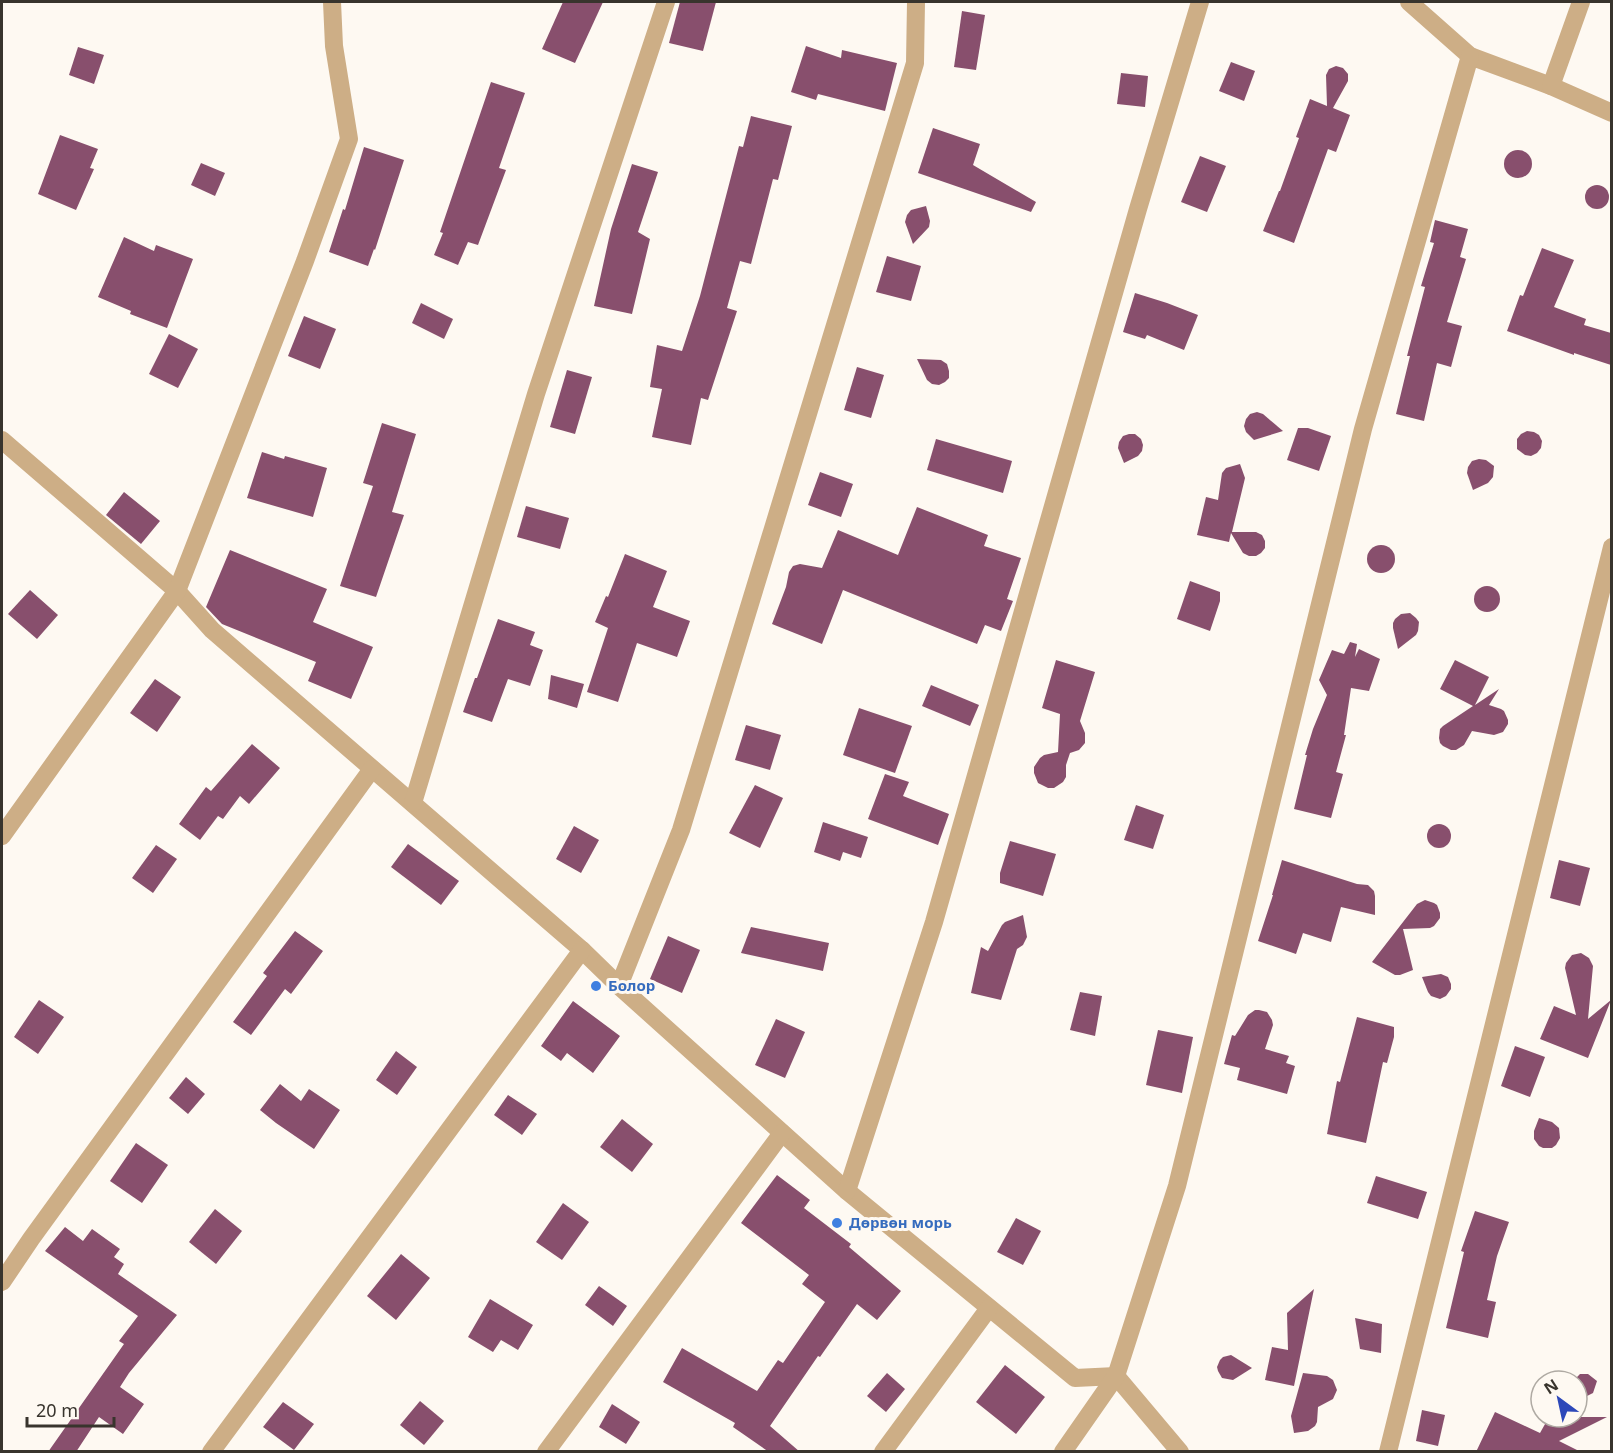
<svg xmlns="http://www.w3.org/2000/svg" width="1613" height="1453" viewBox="0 0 1613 1453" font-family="'Noto Sans',sans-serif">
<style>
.building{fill:#884f6d}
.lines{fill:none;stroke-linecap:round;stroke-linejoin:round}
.street{stroke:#cdae86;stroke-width:18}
.shop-dot{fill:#3f7fe0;stroke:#fef9f2;stroke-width:2}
.labels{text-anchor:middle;stroke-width:6;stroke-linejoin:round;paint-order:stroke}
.shop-label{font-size:15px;font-weight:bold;fill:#366cbe;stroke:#fef9f2;text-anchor:start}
</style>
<rect width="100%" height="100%" fill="#fef9f2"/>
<g class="building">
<path d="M 563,2 L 603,2 L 575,63 L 542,49 Z"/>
<path d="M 680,2 L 716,2 L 703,51 L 669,43 Z"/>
<path d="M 962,11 L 985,15 L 976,70 L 954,67 Z"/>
<path d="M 806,46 L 841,58 L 842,50 L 897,63 L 885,111 L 818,94 L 816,100 L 791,92 Z"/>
<path d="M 78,47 L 104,55 L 94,84 L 69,75 Z"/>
<path d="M 1231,62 L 1255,71 L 1244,101 L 1219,91 Z"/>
<path d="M 1336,66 L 1343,68 L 1348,74 L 1348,81 L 1333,108 L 1350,115 L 1336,152 L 1328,149 L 1294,243 L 1263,231 L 1279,191 L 1280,191 L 1299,138 L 1296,137 L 1310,99 L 1327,106 L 1326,75 L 1329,69 Z"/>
<path d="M 1121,73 L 1148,76 L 1145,107 L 1117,104 Z"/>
<path d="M 491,82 L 525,93 L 499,168 L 506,170 L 478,245 L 468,242 L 458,265 L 434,255 L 443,233 L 440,232 Z"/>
<path d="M 751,116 L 792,126 L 778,180 L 773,179 L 751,264 L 740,261 L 727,308 L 737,311 L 708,400 L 701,398 L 691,445 L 652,437 L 662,389 L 650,387 L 657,345 L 682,351 L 700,296 L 739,146 L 743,147 Z"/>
<path d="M 933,128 L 980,144 L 973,165 L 1036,202 L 1031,212 L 918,173 Z"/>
<path d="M 60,135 L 98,149 L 90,168 L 94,169 L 76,210 L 38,194 Z"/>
<path d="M 364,147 L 404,160 L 375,250 L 374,249 L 368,266 L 329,252 L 343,209 L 345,210 Z"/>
<circle cx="1518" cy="164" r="14"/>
<path d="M 1200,156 L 1226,166 L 1207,212 L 1181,202 Z"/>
<path d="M 201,163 L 225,173 L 215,196 L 191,185 Z"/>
<path d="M 632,164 L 658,172 L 638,232 L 650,239 L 632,314 L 594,306 L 611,229 Z"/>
<circle cx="1597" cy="197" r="12"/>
<path d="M 926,206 L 930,221 L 929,227 L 913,244 L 905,222 L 907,215 L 911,210 Z"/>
<path d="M 1435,220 L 1468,229 L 1460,257 L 1466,259 L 1447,322 L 1462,326 L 1451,367 L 1437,363 L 1424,421 L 1396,414 L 1410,356 L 1407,356 L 1425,287 L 1421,286 L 1434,243 L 1430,242 Z"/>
<path d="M 124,237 L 154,251 L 156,245 L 193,259 L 167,328 L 130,314 L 131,311 L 98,297 Z"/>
<path d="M 1542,248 L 1574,260 L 1554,307 L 1586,319 L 1584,325 L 1611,333 L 1611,365 L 1574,353 L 1574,355 L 1507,331 L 1520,295 L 1523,296 Z"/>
<path d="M 887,256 L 921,266 L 911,301 L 876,292 Z"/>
<path d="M 1135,293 L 1167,303 L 1198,315 L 1184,350 L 1147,335 L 1145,339 L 1123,332 Z"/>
<path d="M 421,303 L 453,319 L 444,339 L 412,323 Z"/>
<path d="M 304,316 L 336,329 L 320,369 L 288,356 Z"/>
<path d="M 169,334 L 198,349 L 178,388 L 149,374 Z"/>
<path d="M 917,359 L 941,360 L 947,364 L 949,371 L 949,378 L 945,382 L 939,385 L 932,384 L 927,380 Z"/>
<path d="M 857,367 L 884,375 L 871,418 L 844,410 Z"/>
<path d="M 567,370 L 592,377 L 575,434 L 550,427 Z"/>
<path d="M 1257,412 L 1263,414 L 1283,431 L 1254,440 L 1246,432 L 1244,426 L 1246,419 L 1250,414 Z"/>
<path d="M 382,423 L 416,434 L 392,512 L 404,515 L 376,597 L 340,586 L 373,486 L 363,483 Z"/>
<path d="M 1298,428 L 1308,428 L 1331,436 L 1319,471 L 1287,460 Z"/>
<path d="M 1527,431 L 1534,432 L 1539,435 L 1542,441 L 1541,448 L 1537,453 L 1531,456 L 1525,455 L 1517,449 L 1517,439 L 1521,434 Z"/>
<path d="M 1129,434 L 1135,434 L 1141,439 L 1143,445 L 1142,451 L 1138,456 L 1124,463 L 1118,448 L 1119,442 L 1123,436 Z"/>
<path d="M 936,439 L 1012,461 L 1003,493 L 927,470 Z"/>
<path d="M 262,452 L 284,459 L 285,456 L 327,468 L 313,517 L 247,498 Z"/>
<path d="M 1479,459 L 1486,460 L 1494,466 L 1493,477 L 1488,483 L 1473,490 L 1467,473 L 1468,467 L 1472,461 Z"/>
<path d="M 1240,464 L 1245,478 L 1232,532 L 1256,532 L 1262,535 L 1265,541 L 1265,548 L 1261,553 L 1256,556 L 1249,556 L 1243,553 L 1231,533 L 1229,542 L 1197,535 L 1206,497 L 1218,500 L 1222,473 L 1226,468 Z"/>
<path d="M 820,472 L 853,484 L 841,517 L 808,505 Z"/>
<path d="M 124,492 L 160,521 L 141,544 L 106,515 Z"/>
<path d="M 526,506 L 569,518 L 560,549 L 517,537 Z"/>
<path d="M 917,507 L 988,535 L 984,546 L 1021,558 L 1007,599 L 1013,601 L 1001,631 L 985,625 L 977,644 L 843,590 L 822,644 L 772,624 L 786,587 L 789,572 L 793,566 L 800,564 L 822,568 L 838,530 L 898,555 Z"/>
<circle cx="1381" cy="559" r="14"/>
<path d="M 230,550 L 327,589 L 313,622 L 373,647 L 351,699 L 308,681 L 316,662 L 222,624 L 206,607 Z"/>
<path d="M 625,554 L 667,571 L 653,607 L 690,621 L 677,657 L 637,643 L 618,702 L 587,692 L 608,628 L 595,622 L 606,596 L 608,597 Z"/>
<path d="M 1190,581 L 1220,592 L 1220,601 L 1210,631 L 1177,619 Z"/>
<circle cx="1487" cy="599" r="13"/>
<path d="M 30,590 L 58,615 L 37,639 L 8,614 Z"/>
<path d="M 1410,613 L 1416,618 L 1419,622 L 1418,631 L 1416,635 L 1398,649 L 1393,628 L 1393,623 L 1395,619 L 1401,614 Z"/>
<path d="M 498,619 L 535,632 L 530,645 L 543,650 L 530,686 L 508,679 L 492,722 L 463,712 L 475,678 L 477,678 Z"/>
<path d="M 1350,642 L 1357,644 L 1355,657 L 1359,649 L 1380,659 L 1369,691 L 1351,688 L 1344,735 L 1346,735 L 1336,772 L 1343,774 L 1331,818 L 1294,809 L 1307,755 L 1305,755 L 1313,729 L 1327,695 L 1319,680 L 1332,650 L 1344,654 Z"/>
<path d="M 1056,660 L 1095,672 L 1080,721 L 1085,733 L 1085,743 L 1079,750 L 1070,753 L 1066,765 L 1066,777 L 1063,782 L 1054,788 L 1048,788 L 1038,783 L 1034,773 L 1034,767 L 1040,758 L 1044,755 L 1058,752 L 1060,714 L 1042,708 Z"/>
<path d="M 1455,660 L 1489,677 L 1475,705 L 1499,689 L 1489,705 L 1501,709 L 1504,711 L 1508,720 L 1508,724 L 1503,732 L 1494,735 L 1472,731 L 1464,745 L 1456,750 L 1451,750 L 1443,746 L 1440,743 L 1439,738 L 1440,729 L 1443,726 L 1473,706 L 1440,689 Z"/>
<path d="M 551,675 L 584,684 L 577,708 L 548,699 Z"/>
<path d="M 155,679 L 181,697 L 157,732 L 130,713 Z"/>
<path d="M 931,685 L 979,705 L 970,726 L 922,706 Z"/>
<path d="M 859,708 L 912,726 L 895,773 L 843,755 Z"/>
<path d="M 746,725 L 781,735 L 770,770 L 735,760 Z"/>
<path d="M 252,744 L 280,768 L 249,804 L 240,796 L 223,819 L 218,816 L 200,840 L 179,824 L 206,787 L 211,791 Z"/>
<path d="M 885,774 L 909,782 L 903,796 L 949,814 L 938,845 L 868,819 Z"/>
<path d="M 755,785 L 783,798 L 760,848 L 729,833 Z"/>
<path d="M 1136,805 L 1164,815 L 1153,849 L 1124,840 Z"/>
<path d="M 823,822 L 868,837 L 861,858 L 843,852 L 840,861 L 814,852 Z"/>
<circle cx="1439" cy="836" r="12"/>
<path d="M 574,826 L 599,840 L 581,873 L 556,859 Z"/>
<path d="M 1010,841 L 1056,854 L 1043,896 L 1000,883 L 1000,873 Z"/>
<path d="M 408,844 L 459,881 L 441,905 L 391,867 Z"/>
<path d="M 156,845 L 177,859 L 153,893 L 132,878 Z"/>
<path d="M 1282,860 L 1357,884 L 1368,885 L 1374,891 L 1375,896 L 1375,915 L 1341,907 L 1331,942 L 1303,933 L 1296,954 L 1258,941 L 1273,895 L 1272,895 Z"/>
<path d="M 1559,860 L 1590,868 L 1580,906 L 1550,898 Z"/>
<path d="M 1425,900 L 1434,903 L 1437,905 L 1440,913 L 1440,918 L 1434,926 L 1430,928 L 1403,929 L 1413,970 L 1400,975 L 1395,975 L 1372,962 L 1417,904 Z"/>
<path d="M 1023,915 L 1027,937 L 1023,945 L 1017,949 L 1001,1000 L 971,993 L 981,947 L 988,951 L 1002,925 L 1005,922 Z"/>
<path d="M 751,927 L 829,943 L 823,971 L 741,953 Z"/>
<path d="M 295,931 L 323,951 L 291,994 L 285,989 L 251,1035 L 233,1022 L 267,976 L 263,973 Z"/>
<path d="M 668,936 L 700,950 L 682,993 L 650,979 Z"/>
<path d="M 1581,953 L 1589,958 L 1593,966 L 1588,1019 L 1611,1000 L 1588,1058 L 1540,1039 L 1554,1006 L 1576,1015 L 1565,968 L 1566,963 L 1572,955 Z"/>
<path d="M 1441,974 L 1448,977 L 1451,984 L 1451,989 L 1446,996 L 1440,999 L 1431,996 L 1428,992 L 1422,977 Z"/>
<path d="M 1080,992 L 1102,996 L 1095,1036 L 1070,1030 Z"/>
<path d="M 39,1000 L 64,1017 L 38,1054 L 14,1037 Z"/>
<path d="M 573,1001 L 620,1036 L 593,1073 L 567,1053 L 561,1061 L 541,1046 Z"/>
<path d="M 1255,1010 L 1259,1010 L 1267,1012 L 1272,1020 L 1273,1025 L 1265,1049 L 1289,1056 L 1286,1063 L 1295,1066 L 1287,1094 L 1237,1080 L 1240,1068 L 1224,1064 L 1232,1035 L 1235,1036 L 1248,1015 Z"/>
<path d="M 1357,1017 L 1394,1027 L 1394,1037 L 1387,1063 L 1383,1062 L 1366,1143 L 1327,1134 L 1337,1081 L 1340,1082 Z"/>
<path d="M 776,1019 L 805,1032 L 785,1078 L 755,1065 Z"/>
<path d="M 1158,1030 L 1193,1037 L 1182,1093 L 1146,1085 Z"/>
<path d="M 1515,1046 L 1545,1057 L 1530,1097 L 1501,1086 Z"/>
<path d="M 396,1051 L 417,1067 L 397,1095 L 376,1080 Z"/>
<path d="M 186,1077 L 205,1094 L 188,1114 L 169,1098 Z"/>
<path d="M 280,1084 L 301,1101 L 309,1089 L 340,1110 L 314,1149 L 276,1123 L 260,1110 Z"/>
<path d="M 508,1095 L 537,1114 L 522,1135 L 494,1115 Z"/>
<path d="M 1539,1118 L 1552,1122 L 1559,1128 L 1560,1138 L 1556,1145 L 1552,1148 L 1543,1148 L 1539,1146 L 1534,1139 L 1534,1131 Z"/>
<path d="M 622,1119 L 653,1144 L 632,1172 L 600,1147 Z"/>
<path d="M 136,1143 L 168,1165 L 142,1203 L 110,1181 Z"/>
<path d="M 777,1175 L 810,1200 L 804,1208 L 851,1244 L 849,1247 L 901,1291 L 877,1320 L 857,1304 L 820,1357 L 818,1356 L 770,1426 L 800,1452 L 769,1452 L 733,1427 L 735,1423 L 663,1382 L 682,1348 L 757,1391 L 778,1360 L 783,1363 L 825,1302 L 802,1284 L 809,1275 L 741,1223 Z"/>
<path d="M 1376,1176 L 1427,1192 L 1418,1219 L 1367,1203 Z"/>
<path d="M 563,1203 L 589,1222 L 562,1260 L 536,1242 Z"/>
<path d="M 215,1209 L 242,1231 L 216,1264 L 189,1242 Z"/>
<path d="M 1475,1211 L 1509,1222 L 1497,1256 L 1487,1300 L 1496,1302 L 1488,1338 L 1446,1328 L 1464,1252 L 1461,1251 Z"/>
<path d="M 1016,1218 L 1041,1231 L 1023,1265 L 997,1252 Z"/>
<path d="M 65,1227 L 83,1241 L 92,1229 L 120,1249 L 114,1257 L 124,1264 L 118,1274 L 177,1315 L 129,1373 L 120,1387 L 144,1404 L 123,1434 L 99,1417 L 76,1452 L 48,1452 L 124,1344 L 119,1341 L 138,1316 L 45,1251 Z"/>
<path d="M 401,1254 L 430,1278 L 396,1320 L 367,1296 Z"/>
<path d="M 599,1286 L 627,1306 L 613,1326 L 585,1305 Z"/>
<path d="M 1314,1289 L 1294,1386 L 1265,1380 L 1272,1347 L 1288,1350 L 1287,1313 Z"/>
<path d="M 490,1299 L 533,1325 L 518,1350 L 501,1340 L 493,1352 L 468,1337 Z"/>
<path d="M 1355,1318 L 1382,1324 L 1381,1353 L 1360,1349 Z"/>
<path d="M 1231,1355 L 1252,1368 L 1233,1380 L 1222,1378 L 1218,1371 L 1217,1367 L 1220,1360 L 1223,1357 Z"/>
<path d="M 1005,1365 L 1045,1397 L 1016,1434 L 976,1402 Z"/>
<path d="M 887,1373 L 905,1389 L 886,1412 L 867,1396 Z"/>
<path d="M 1303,1373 L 1327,1376 L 1333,1380 L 1337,1390 L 1333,1399 L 1318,1407 L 1317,1422 L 1315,1426 L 1308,1431 L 1294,1433 L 1291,1416 Z"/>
<path d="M 1580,1374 L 1588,1374 L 1597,1381 L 1593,1393 L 1577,1401 L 1577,1381 L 1573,1381 Z"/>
<path d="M 420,1401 L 444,1421 L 424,1445 L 400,1425 Z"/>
<path d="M 283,1402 L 314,1424 L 294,1450 L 263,1427 Z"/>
<path d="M 612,1404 L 640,1422 L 626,1444 L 599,1427 Z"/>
<path d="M 1422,1410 L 1445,1415 L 1438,1446 L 1416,1441 Z"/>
<path d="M 1495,1412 L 1540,1433 L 1549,1417 L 1607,1417 L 1559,1441 L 1581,1452 L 1476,1452 Z"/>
</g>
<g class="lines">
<g class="street">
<path d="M 1409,2 L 1470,56 L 1551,86 L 1612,113"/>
<path d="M 1551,86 L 1581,2"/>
<path d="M 2,440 L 177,591 L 212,630 L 582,950 L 619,986 L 847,1191 L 1075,1378 L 1116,1376 L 1180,1452"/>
<path d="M 413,803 L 536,394 L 666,2"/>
<path d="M 2,836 L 177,591 L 305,261 L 349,139 L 334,46 L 332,2"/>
<path d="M 619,986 L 681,830 L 915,63 L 916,2"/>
<path d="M 847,1191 L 934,922 L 1138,209 L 1200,2"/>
<path d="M 2,1282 L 31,1239 L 372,769"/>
<path d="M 211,1452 L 582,950"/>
<path d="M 546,1452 L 782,1133"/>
<path d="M 883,1452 L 989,1308"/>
<path d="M 1063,1452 L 1116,1376 L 1177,1186 L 1363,429 L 1470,56"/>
<path d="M 1388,1452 L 1612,547"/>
</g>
</g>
<g class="shop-dot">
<circle cx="596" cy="986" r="6"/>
<circle cx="837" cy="1223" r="6"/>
</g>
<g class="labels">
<g class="shop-label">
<text x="608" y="991">Болор</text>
<text x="849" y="1228">Дөрвөн морь</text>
</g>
</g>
<rect width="1613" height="1453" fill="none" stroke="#38342d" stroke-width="6"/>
<g transform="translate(1559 1399) rotate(327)"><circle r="28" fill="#fef9f2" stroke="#afaaa3" stroke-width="1.5"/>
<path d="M0-4.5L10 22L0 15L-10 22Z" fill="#2d48b9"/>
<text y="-9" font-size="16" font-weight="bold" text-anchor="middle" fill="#38342d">N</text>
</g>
<path d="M27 1417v9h87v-9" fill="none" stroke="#38342d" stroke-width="3"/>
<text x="36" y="1417" font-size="18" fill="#38342d" stroke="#fef9f2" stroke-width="4.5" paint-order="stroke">20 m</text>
</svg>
